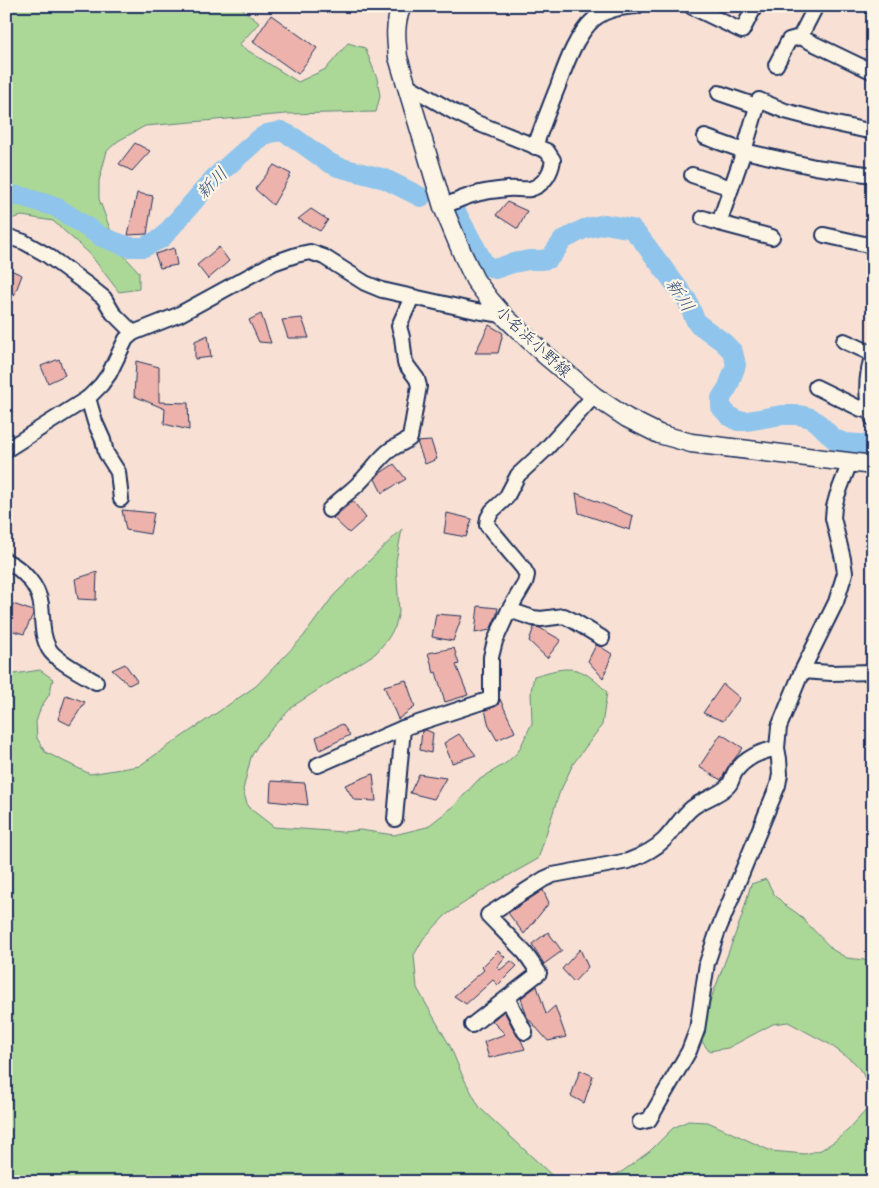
<svg xmlns="http://www.w3.org/2000/svg" width="879" height="1188" viewBox="0 0 879 1188" font-family="Sriracha,'Klee One',sans-serif">
<style>
.green{fill:#abd897;stroke:#63847a}
.lines{fill:none;stroke-linecap:round;stroke-linejoin:round}
.river{stroke:#8fc4ec;stroke-width:20}
.building{fill:#edb2ab;stroke:#1b2f5e}
.minor-casing{stroke:#1b2f5e;stroke-width:18}
.major-casing{stroke:#1b2f5e;stroke-width:21}
.minor{stroke:#fcf5e5;stroke-width:14}
.major{stroke:#fcf5e5;stroke-width:18}
.labels{text-anchor:middle;stroke-width:4.5;stroke-linejoin:round;paint-order:stroke}
.street-label{font-size:16px;fill:#1b2f5e;stroke:#fcf5e5}
.water-label{font-size:18px;font-style:italic;fill:#385482;stroke:#fcf5e5}
</style>
<rect width="100%" height="100%" fill="#f8e1d4"/>
<filter id="ink" filterUnits="userSpaceOnUse"><feTurbulence type="fractalNoise" baseFrequency=".02" numOctaves="2"/><feDisplacementMap in="SourceGraphic" scale="10" xChannelSelector="R" yChannelSelector="G"/><feConvolveMatrix kernelMatrix="1 2 1 2 8 2 1 2 1" color-interpolation-filters="sRGB"/></filter>
<g filter="url(#ink)">
<g class="green">
<path d="M 6,6 L 239,6 L 259,23 L 239,45 L 298,82 L 326,69 L 348,43 L 365,48 L 377,78 L 380,96 L 376,112 L 286,114 L 145,126 L 118,141 L 107,151 L 99,181 L 99,199 L 117,248 L 139,272 L 139,289 L 119,292 L 89,253 L 53,221 L 22,216 L 6,220 Z"/>
<path d="M 402,529 L 396,561 L 399,612 L 395,627 L 387,640 L 376,653 L 293,706 L 259,743 L 251,757 L 243,790 L 248,807 L 274,827 L 343,832 L 360,830 L 394,835 L 427,827 L 454,806 L 477,781 L 506,763 L 518,752 L 532,723 L 531,691 L 534,676 C 549,672 567,665 582,672 C 591,676 600,685 607,692 L 602,725 L 573,764 L 559,794 L 538,859 L 488,887 L 446,915 L 423,939 L 414,955 L 417,988 L 450,1046 L 463,1077 L 480,1108 L 559,1182 L 6,1182 L 6,673 L 8,675 L 40,670 L 53,679 L 49,695 L 41,707 L 36,722 L 37,738 L 45,752 L 90,774 L 139,766 L 256,686 L 303,637 L 334,595 Z"/>
<path d="M 766,879 L 774,894 L 785,905 L 798,914 L 833,950 L 847,958 L 873,961 L 873,1182 L 600,1182 L 623,1171 L 650,1151 L 673,1128 L 688,1121 L 708,1122 L 771,1151 L 805,1154 L 821,1150 L 835,1141 L 847,1131 L 870,1106 L 869,1089 L 863,1074 L 854,1062 L 829,1044 L 788,1022 L 773,1024 L 728,1048 L 709,1051 L 700,1039 L 702,1023 L 742,916 L 751,884 Z"/>
</g>
<g class="lines">
<g class="river">
<path d="M 6,195 L 20,196 L 56,207 L 102,237 L 129,247 L 144,247 L 162,238 L 214,178 L 256,141 L 267,134 L 281,131 L 293,137 L 328,162 L 338,167 L 385,179 L 421,197"/>
<path d="M 456,212 L 485,265 L 495,269 L 513,263 L 529,260 L 540,260 L 548,259 L 553,254 L 563,240 L 584,229 L 605,224 L 632,229 L 642,240 L 687,300 L 693,315 L 697,323 L 723,342 L 733,352 L 736,365 L 728,387 L 721,398 L 721,407 L 729,416 L 738,421 L 747,421 L 782,415 L 799,415 L 811,418 L 819,424 L 834,439 L 845,443 L 873,445"/>
</g>
</g>
<g class="building">
<path d="M 271,15 L 317,48 L 298,74 L 253,42 Z"/>
<path d="M 135,143 L 150,151 L 132,171 L 119,164 Z"/>
<path d="M 274,165 L 291,174 L 273,205 L 255,189 Z"/>
<path d="M 137,193 L 153,196 L 147,234 L 128,235 Z"/>
<path d="M 507,202 L 527,211 L 518,229 L 496,215 Z"/>
<path d="M 311,209 L 328,220 L 320,231 L 298,219 Z"/>
<path d="M 219,247 L 229,261 L 208,279 L 197,265 Z"/>
<path d="M 174,248 L 177,265 L 160,268 L 155,254 Z"/>
<path d="M 6,268 L 22,275 L 14,296 L 6,292 Z"/>
<path d="M 261,314 L 271,343 L 259,342 L 249,320 Z"/>
<path d="M 302,318 L 309,338 L 288,338 L 282,320 Z"/>
<path d="M 489,325 L 503,333 L 498,353 L 475,353 Z"/>
<path d="M 208,335 L 211,357 L 195,359 L 195,341 Z"/>
<path d="M 59,359 L 65,375 L 48,383 L 41,366 Z"/>
<path d="M 136,361 L 159,367 L 159,402 L 188,403 L 189,430 L 164,424 L 165,409 L 134,396 Z"/>
<path d="M 431,441 L 437,459 L 425,464 L 417,442 Z"/>
<path d="M 394,464 L 406,479 L 382,493 L 375,479 L 379,474 Z"/>
<path d="M 576,493 L 633,516 L 630,530 L 579,513 Z"/>
<path d="M 353,501 L 366,518 L 349,533 L 333,518 Z"/>
<path d="M 122,510 L 154,513 L 150,534 L 126,530 Z"/>
<path d="M 447,513 L 472,519 L 466,537 L 444,533 Z"/>
<path d="M 97,572 L 96,600 L 78,599 L 75,579 Z"/>
<path d="M 13,604 L 33,611 L 33,614 L 24,634 L 6,629 L 6,619 Z"/>
<path d="M 478,606 L 498,608 L 497,614 L 490,630 L 475,633 Z"/>
<path d="M 436,614 L 462,616 L 453,641 L 432,637 Z"/>
<path d="M 534,627 L 540,628 L 561,640 L 547,658 L 529,641 Z"/>
<path d="M 596,645 L 601,647 L 612,654 L 603,678 L 588,661 Z"/>
<path d="M 454,648 L 459,664 L 456,665 L 468,695 L 445,702 L 436,672 L 434,673 L 428,653 Z"/>
<path d="M 125,664 L 137,681 L 129,685 L 112,670 Z"/>
<path d="M 406,680 L 415,707 L 398,719 L 384,686 Z"/>
<path d="M 723,684 L 740,698 L 723,721 L 703,713 Z"/>
<path d="M 66,695 L 85,702 L 70,725 L 58,719 Z"/>
<path d="M 500,699 L 515,732 L 497,740 L 489,726 L 485,710 L 494,707 L 498,705 Z"/>
<path d="M 342,724 L 350,735 L 320,750 L 316,737 Z"/>
<path d="M 426,730 L 433,733 L 431,753 L 420,750 L 422,731 Z"/>
<path d="M 459,734 L 476,755 L 452,763 L 444,743 Z"/>
<path d="M 721,734 L 743,748 L 728,767 L 721,780 L 699,767 Z"/>
<path d="M 373,774 L 376,801 L 354,800 L 345,785 Z"/>
<path d="M 419,774 L 446,778 L 434,799 L 410,793 Z"/>
<path d="M 271,781 L 305,783 L 308,805 L 270,801 Z"/>
<path d="M 543,890 L 549,903 L 524,934 L 508,913 Z"/>
<path d="M 548,932 L 562,951 L 544,964 L 532,944 Z"/>
<path d="M 580,949 L 588,967 L 574,982 L 562,969 Z"/>
<path d="M 498,951 L 505,957 L 497,967 L 500,970 L 511,961 L 517,966 L 498,985 L 493,980 L 466,1004 L 454,996 L 484,970 L 482,967 Z"/>
<path d="M 537,986 L 546,1014 L 555,1006 L 566,1037 L 548,1041 L 527,1017 L 521,998 Z"/>
<path d="M 504,1011 L 517,1036 L 521,1040 L 525,1049 L 489,1058 L 484,1042 L 505,1034 L 492,1021 Z"/>
<path d="M 580,1070 L 593,1076 L 584,1103 L 571,1096 Z"/>
</g>
<g class="lines">
<defs>
<g id="minor">
<path d="M 816,6 L 800,37 L 873,72"/>
<path d="M 872,6 L 873,7"/>
<path d="M 692,7 L 742,31 L 755,6"/>
<path d="M 776,65 L 789,40 L 800,37"/>
<path d="M 407,85 L 454,112 L 477,123 L 547,151 L 553,160 C 551,173 544,185 530,189 C 523,190 514,188 507,189 C 498,190 488,191 480,193 C 467,196 455,201 443,207"/>
<path d="M 719,93 L 757,106"/>
<path d="M 705,137 L 744,151 L 759,100 L 785,111 L 827,122 L 873,132"/>
<path d="M 535,147 C 542,126 550,106 558,86 C 566,64 576,35 594,19 C 607,9 621,7 637,6"/>
<path d="M 692,175 L 731,188"/>
<path d="M 703,218 L 719,223"/>
<path d="M 824,235 L 873,246"/>
<path d="M 6,236 L 24,242 L 47,255 L 89,286 L 104,298 L 113,313 L 133,333"/>
<path d="M 772,237 L 719,223 L 744,151 L 815,167 L 873,175"/>
<path d="M 844,341 L 873,354"/>
<path d="M 873,354 C 866,376 864,397 873,419"/>
<path d="M 816,387 L 861,409 L 870,411"/>
<path d="M 88,398 L 95,422 L 103,440 L 106,453 L 118,472 L 121,499"/>
<path d="M 6,450 L 88,398 L 101,385 L 109,374 L 126,339 L 133,333 L 178,315 L 273,263 L 296,255 L 310,252 L 324,257 L 365,283 L 382,290 L 476,311 L 503,315"/>
<path d="M 329,510 C 338,500 349,493 358,484 C 369,474 379,458 390,450 C 397,445 404,443 410,438 L 419,386 L 417,379 L 405,363 L 402,337 L 399,326 L 412,297"/>
<path d="M 6,561 C 23,569 38,586 41,604 C 43,620 41,635 49,649 C 56,661 83,674 96,682"/>
<path d="M 509,610 L 533,618 L 541,619 L 564,616 L 574,621 L 602,638"/>
<path d="M 802,671 L 831,673 L 873,672"/>
<path d="M 318,765 L 403,728 L 491,699 L 491,657 L 495,641 L 509,610 L 525,583 L 527,575 L 523,568 L 487,525 L 488,518 L 492,511 L 506,498 L 518,475 L 546,449 L 594,396"/>
<path d="M 395,819 L 403,728"/>
<path d="M 507,998 L 525,1032"/>
<path d="M 472,1025 L 539,973 L 525,953 L 488,915 L 544,879 L 553,875 L 628,861 C 641,856 654,850 664,840 C 674,830 681,817 692,808 C 703,799 718,796 728,786 C 732,782 732,777 735,772 C 746,757 760,752 777,748"/>
<path d="M 640,1122 L 649,1120 L 689,1051 L 697,1030 L 707,963 L 717,933 L 778,785 L 780,774 L 779,759 L 777,748 L 779,727 L 802,671 L 836,602 L 845,573 L 843,559 L 833,518 L 834,507 L 837,496 L 850,462"/>
</g>
<path id="major" d="M 402,6 C 394,23 396,39 398,57 L 443,207 L 463,255 L 475,280 L 490,300 L 503,315 L 545,355 L 594,396 L 627,418 L 659,434 L 691,443 L 873,465"/>
</defs>
<use href="#minor" class="minor-casing"/>
<use href="#major" class="major-casing"/>
<use href="#minor" class="minor"/>
<use href="#major" class="major"/>
</g>
</g>
<g class="labels">
<g class="street-label">
<text transform="translate(534 341) rotate(43)" y="6">小名浜小野線</text>
</g>
<g class="water-label">
<text transform="translate(212 183) rotate(-46)" y="6">新川</text>
<text transform="translate(680 295) rotate(57)" y="6">新川</text>
</g>
</g>
<rect width="879" height="1188" fill="none" stroke="#fcf5e5" stroke-width="25"/>
<rect x="12" y="12" width="854" height="1163" fill="none" stroke="#1b2f5e" stroke-width="2" filter="url(#ink)"/>
</svg>
